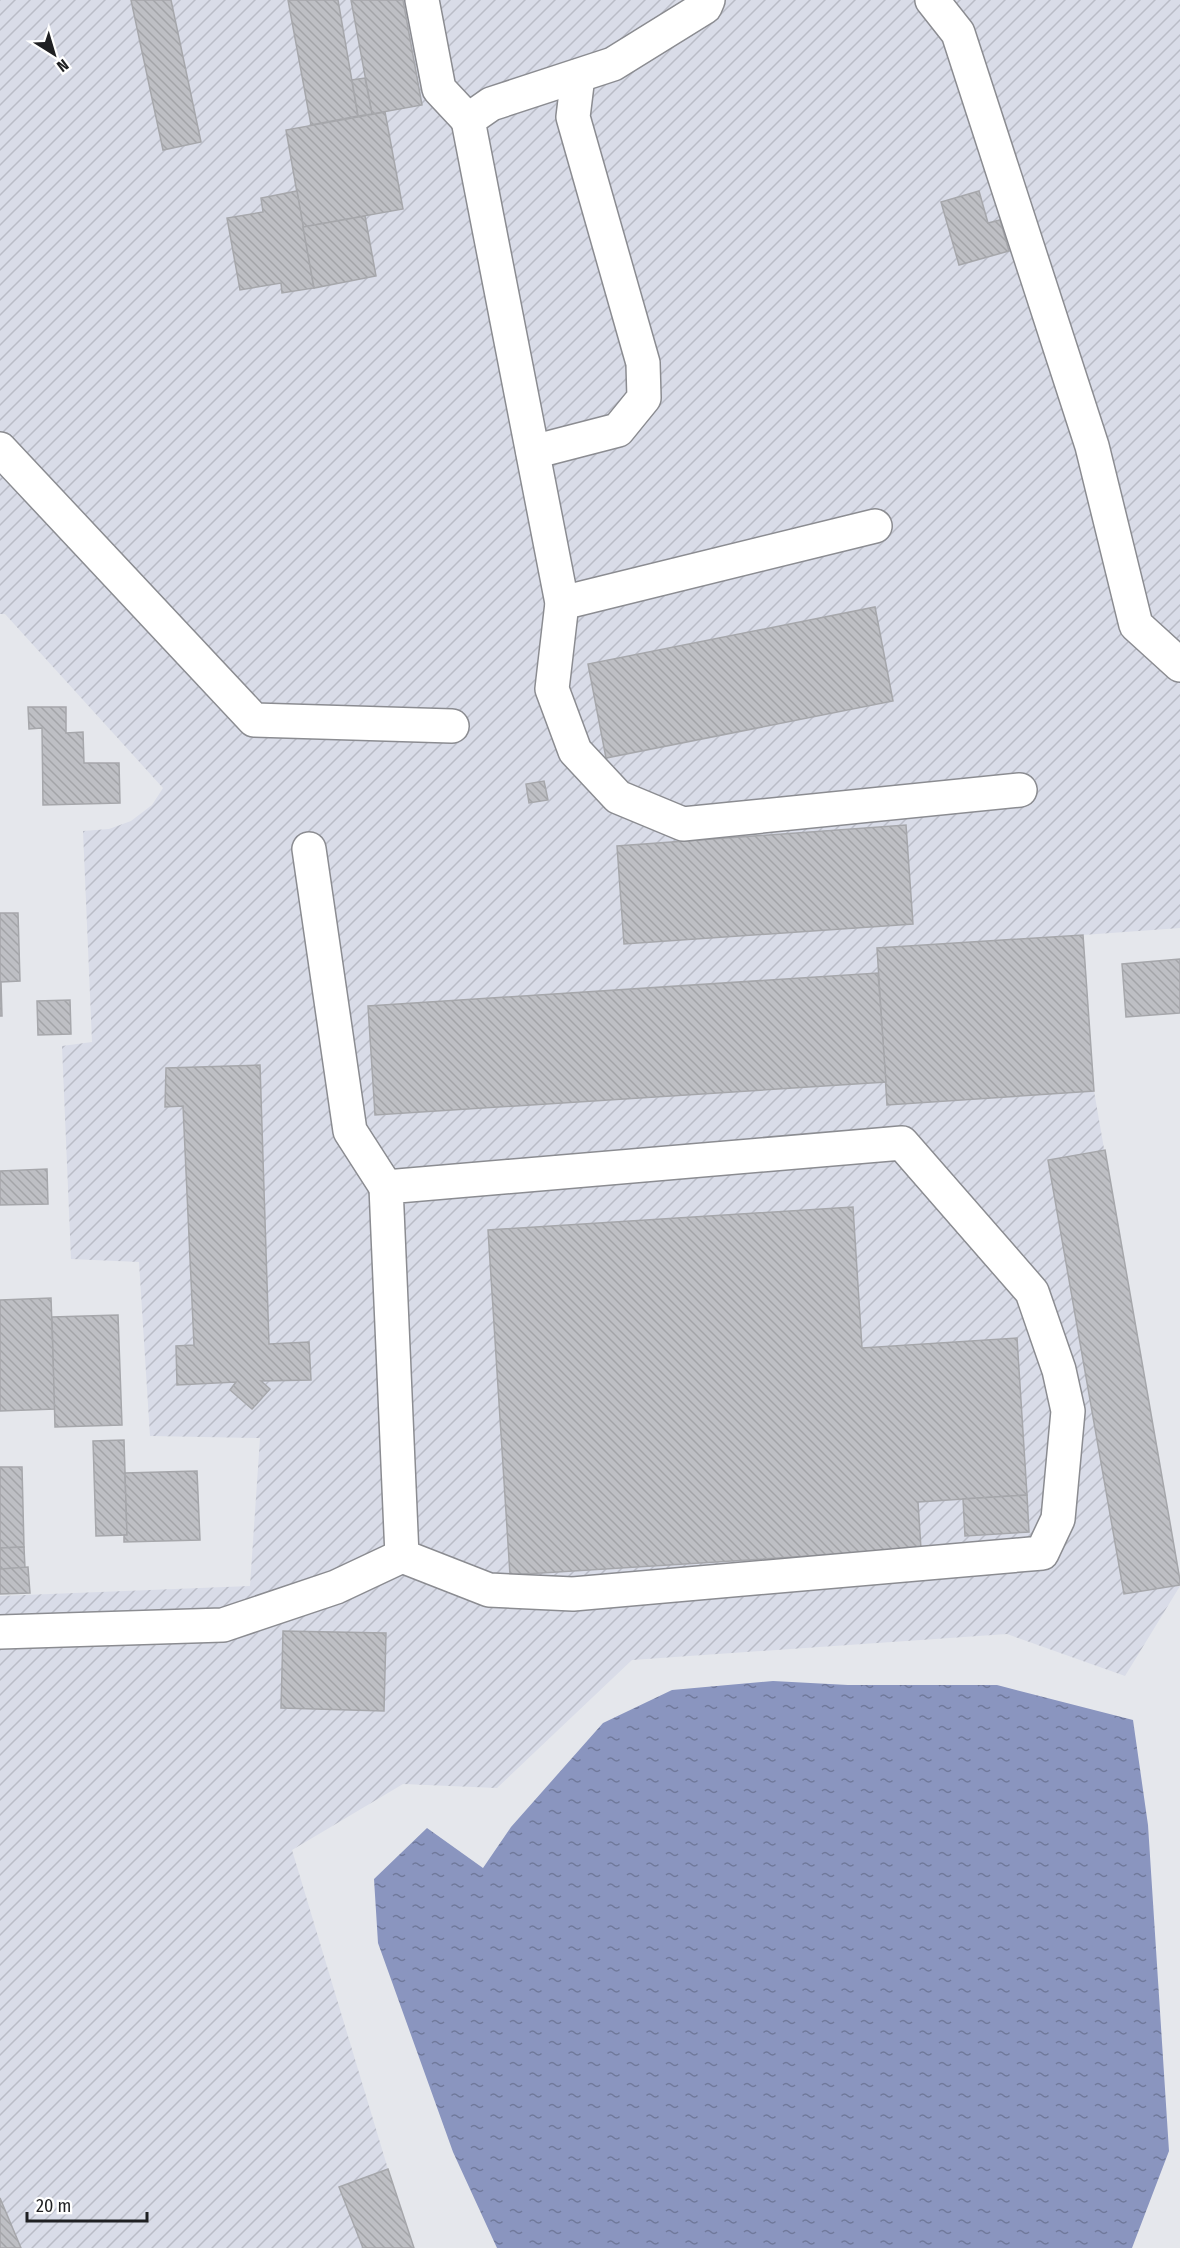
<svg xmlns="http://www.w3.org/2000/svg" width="1180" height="2248" viewBox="0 0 1180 2248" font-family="'Fira Sans Condensed',sans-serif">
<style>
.industrial{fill:url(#industrial-furrows)}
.water{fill:url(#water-ripples)}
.building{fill:url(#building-back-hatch);stroke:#a6a7ab;stroke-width:1.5}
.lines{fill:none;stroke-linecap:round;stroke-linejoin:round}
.minor-casing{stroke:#8b8c91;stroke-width:36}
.minor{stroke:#fff;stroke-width:33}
</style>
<defs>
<pattern id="industrial-furrows" width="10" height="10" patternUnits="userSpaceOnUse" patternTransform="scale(1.5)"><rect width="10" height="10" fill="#d9dce8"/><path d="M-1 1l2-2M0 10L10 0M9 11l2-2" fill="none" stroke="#babcc7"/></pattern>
<pattern id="water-ripples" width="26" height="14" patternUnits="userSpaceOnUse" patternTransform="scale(1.5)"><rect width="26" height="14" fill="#8a95bf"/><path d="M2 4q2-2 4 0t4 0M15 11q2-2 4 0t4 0" fill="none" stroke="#70799b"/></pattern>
<pattern id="building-back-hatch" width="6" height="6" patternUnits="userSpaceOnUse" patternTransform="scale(1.5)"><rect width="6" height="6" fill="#bebfc4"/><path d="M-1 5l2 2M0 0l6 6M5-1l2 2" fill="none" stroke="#a3a4a8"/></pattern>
</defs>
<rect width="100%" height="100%" fill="#e5e7ec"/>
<path class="industrial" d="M 0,0 L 1180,0 L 1180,928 L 1083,935 L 1094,1091 L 1180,1586 L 1125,1676 L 1007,1634 L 632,1660 L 497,1788 L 403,1784 L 292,1850 L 388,2169 L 414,2248 L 0,2248 L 0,1596 L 250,1586 L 260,1438 L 150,1436 L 139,1262 L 71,1259 L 62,1046 L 92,1042 L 83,831 L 109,829 L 131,821 L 152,805 L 163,788 L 5,614 L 0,614 Z"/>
<path class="water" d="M 773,1681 L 848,1685 L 997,1685 L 1133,1720 L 1148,1825 L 1169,2151 L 1132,2248 L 497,2248 L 453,2152 L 378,1943 L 374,1879 L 427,1828 L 483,1868 L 511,1827 L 603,1723 L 672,1690 Z"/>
<g class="building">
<path d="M 131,0 L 171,0 L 201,142 L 163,150 Z"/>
<path d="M 288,0 L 338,0 L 358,116 L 311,125 Z"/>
<path d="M 351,0 L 403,0 L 422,105 L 372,114 Z"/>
<path d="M 365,78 L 372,114 L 358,116 L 352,80 Z"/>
<path d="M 385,112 L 403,209 L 303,227 L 286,130 Z"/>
<path d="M 297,191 L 314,288 L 282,293 L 281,283 L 240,290 L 227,218 L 263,212 L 261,198 Z"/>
<path d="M 979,191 L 988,223 L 1000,220 L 1009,251 L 959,265 L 941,202 Z"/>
<path d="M 365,216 L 376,276 L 314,288 L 303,227 Z"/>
<path d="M 875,607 L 893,701 L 606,758 L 588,664 Z"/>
<path d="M 28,707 L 66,707 L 66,733 L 83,732 L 84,763 L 119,763 L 120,803 L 43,805 L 42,728 L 29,729 Z"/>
<path d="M 544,781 L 548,800 L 529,803 L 526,784 Z"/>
<path d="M 906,825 L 913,924 L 624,944 L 617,846 Z"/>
<path d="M 0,913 L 18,913 L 20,981 L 1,982 L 2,1016 L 0,1016 Z"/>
<path d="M 1083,935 L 1094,1091 L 887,1105 L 877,948 Z"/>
<path d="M 1180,959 L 1180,1013 L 1126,1017 L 1122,964 Z"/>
<path d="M 878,973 L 886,1082 L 375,1115 L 368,1006 Z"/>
<path d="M 70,1000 L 71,1034 L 38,1035 L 37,1001 Z"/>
<path d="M 260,1065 L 269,1344 L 309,1342 L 311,1380 L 261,1381 L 270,1389 L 252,1409 L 230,1390 L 236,1382 L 177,1385 L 176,1346 L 194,1345 L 183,1106 L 165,1107 L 166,1068 Z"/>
<path d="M 1105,1150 L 1180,1580 L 1180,1585 L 1124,1594 L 1048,1160 Z"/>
<path d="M 47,1169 L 48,1204 L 0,1205 L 0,1171 Z"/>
<path d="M 853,1207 L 862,1348 L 1017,1338 L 1027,1495 L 918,1502 L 921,1549 L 510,1575 L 488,1230 Z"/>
<path d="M 51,1298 L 55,1409 L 0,1411 L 0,1300 Z"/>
<path d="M 118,1315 L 122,1425 L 55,1427 L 52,1317 Z"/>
<path d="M 124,1440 L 127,1535 L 96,1536 L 93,1441 Z"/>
<path d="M 0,1467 L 22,1467 L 24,1547 L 0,1548 Z"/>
<path d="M 197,1471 L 200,1540 L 124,1542 L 124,1535 L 127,1535 L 125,1473 Z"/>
<path d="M 1027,1495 L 1029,1532 L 965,1536 L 963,1499 Z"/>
<path d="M 24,1547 L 25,1568 L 0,1569 L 0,1548 Z"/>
<path d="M 28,1567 L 30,1593 L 0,1594 L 0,1569 Z"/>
<path d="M 283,1631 L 386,1633 L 384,1711 L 281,1708 Z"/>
<path d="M 388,2169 L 414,2248 L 363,2248 L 339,2187 Z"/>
<path d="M 0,2198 L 21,2248 L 0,2248 Z"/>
</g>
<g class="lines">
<defs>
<g id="minor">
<path d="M 422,0 L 439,89 L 468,120"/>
<path d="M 708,0 L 705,7 L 613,64 L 491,104 L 468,120 L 562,603 L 552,689 L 575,751 L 618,797 L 683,824 L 1020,790"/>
<path d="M 932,0 L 958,33 L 1092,446 L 1136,625 L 1180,665"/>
<path d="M 0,449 L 254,720 L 452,726"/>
<path d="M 533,452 L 618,430 L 644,398 L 643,363 L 573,117 L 578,76"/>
<path d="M 562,603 L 875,526"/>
<path d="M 309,849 L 350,1131 L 386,1187"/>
<path d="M 0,1632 L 223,1625 L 336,1587 L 402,1556 L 386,1187 L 902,1143 L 1032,1292 L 1059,1370 L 1068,1411 L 1058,1519 L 1042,1553 L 573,1594 L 489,1590 L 402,1556"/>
</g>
</defs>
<use href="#minor" class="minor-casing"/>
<use href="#minor" class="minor"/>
</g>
<g transform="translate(54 54) rotate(143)" stroke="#ffffff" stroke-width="4.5" paint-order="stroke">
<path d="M0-4.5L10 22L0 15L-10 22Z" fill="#1f2022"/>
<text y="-9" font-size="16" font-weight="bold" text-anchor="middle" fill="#1f2022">N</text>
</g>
<path d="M27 2212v9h120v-9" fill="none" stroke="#1f2022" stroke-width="3"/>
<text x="36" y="2212" font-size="18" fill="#1f2022" stroke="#ffffff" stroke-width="4.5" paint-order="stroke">20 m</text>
</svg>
